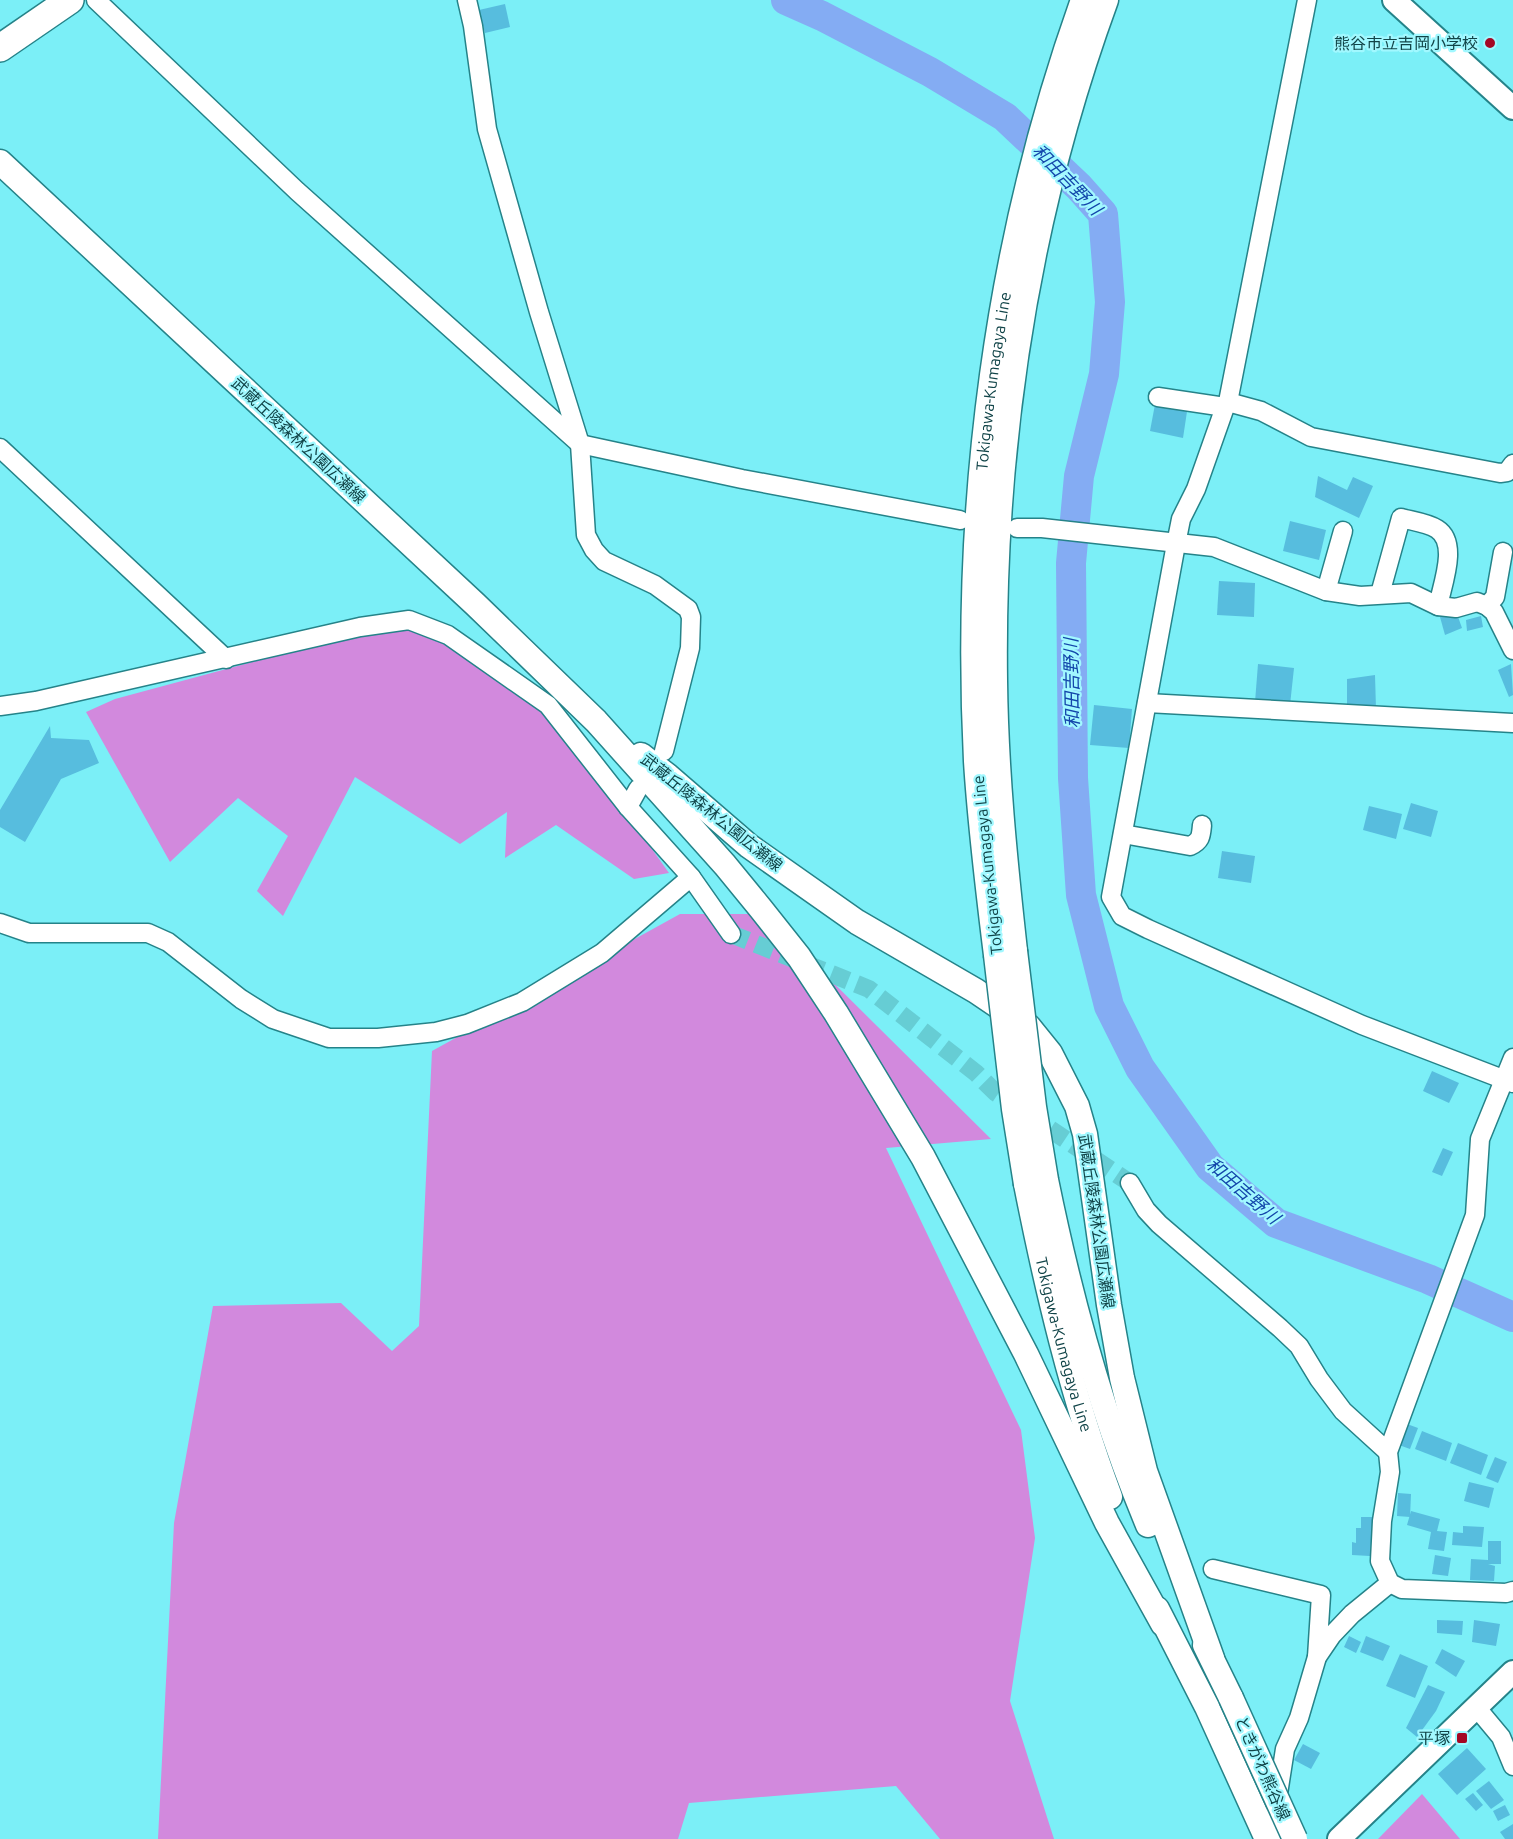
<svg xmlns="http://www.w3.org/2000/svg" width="1513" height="1839" viewBox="0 0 1513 1839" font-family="Ubuntu,'Noto Sans JP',sans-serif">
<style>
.forest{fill:#d289dd}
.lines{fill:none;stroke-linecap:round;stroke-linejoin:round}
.river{stroke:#84acf3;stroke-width:30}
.building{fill:#57bdde}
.minor-tunnel{stroke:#66cdd4;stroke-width:18;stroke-dasharray:18 9;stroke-linecap:butt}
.minor-casing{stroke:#258389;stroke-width:21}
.tertiary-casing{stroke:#258389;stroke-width:26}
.secondary-casing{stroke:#258389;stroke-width:27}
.primary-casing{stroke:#258389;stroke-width:30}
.minor{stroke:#fff;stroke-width:18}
.tertiary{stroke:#fff;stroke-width:22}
.secondary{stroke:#fff;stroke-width:24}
.primary{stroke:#fff;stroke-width:27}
.secondary-bridge-casing{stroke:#258389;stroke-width:27;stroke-linecap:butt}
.secondary-bridge{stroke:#fff;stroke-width:24}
.poi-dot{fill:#a40724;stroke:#a1f8ff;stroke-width:2}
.labels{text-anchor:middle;stroke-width:4.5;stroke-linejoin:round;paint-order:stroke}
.poi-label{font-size:16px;fill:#114448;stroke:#a1f8ff;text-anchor:end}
.street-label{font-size:16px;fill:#114448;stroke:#a1f8ff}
.water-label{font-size:18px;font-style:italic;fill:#1346ab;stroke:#a1f8ff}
</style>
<rect width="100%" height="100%" fill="#7beff7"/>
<g class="forest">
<path d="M 409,620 L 566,728 L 669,873 L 634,879 L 556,825 L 505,858 L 507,812 L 460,844 L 355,777 L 283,916 L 257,891 L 288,836 L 238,798 L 170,862 L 86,712 L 115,699 Z"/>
<path d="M 680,914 L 764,914 L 991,1139 L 886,1148 L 1021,1430 L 1035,1538 L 1010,1701 L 1054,1839 L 940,1839 L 896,1786 L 689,1803 L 678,1839 L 158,1839 L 174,1523 L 213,1306 L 341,1303 L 392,1351 L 419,1326 L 432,1051 Z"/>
<path d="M 1422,1794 L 1460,1839 L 1378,1839 Z"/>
</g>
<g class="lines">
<path class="river" d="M 786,0 L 822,16 L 930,72 L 1005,117 L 1079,187 L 1103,214 L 1110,302 L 1104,374 L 1079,476 L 1071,563 L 1073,778 L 1081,895 L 1109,1006 L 1140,1068 L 1210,1167 L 1276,1223 L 1428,1279 L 1513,1317"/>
</g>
<g class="building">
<path d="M 505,4 L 510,27 L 485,33 L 479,10 Z"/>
<path d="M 1156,399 L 1188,405 L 1183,438 L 1150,431 Z"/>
<path d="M 1318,476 L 1347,490 L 1353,477 L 1373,486 L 1359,518 L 1315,497 Z"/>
<path d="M 1290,521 L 1326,530 L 1319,560 L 1283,551 Z"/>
<path d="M 1219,581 L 1255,583 L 1254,617 L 1217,615 Z"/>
<path d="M 1457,614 L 1462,628 L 1445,635 L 1440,617 Z"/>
<path d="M 1481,616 L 1483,627 L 1467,631 L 1466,620 Z"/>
<path d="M 1258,664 L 1294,668 L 1290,705 L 1255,702 Z"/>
<path d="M 1511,664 L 1513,695 L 1509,697 L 1498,670 Z"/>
<path d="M 1375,675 L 1376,709 L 1347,709 L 1347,679 Z"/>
<path d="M 1094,705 L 1132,709 L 1129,748 L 1090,745 Z"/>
<path d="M 50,726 L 51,738 L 89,740 L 99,763 L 61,779 L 25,842 L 0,827 L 0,810 Z"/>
<path d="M 1411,803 L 1438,811 L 1431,837 L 1403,829 Z"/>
<path d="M 1369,806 L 1402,814 L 1396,839 L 1363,830 Z"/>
<path d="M 1222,851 L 1255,856 L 1251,883 L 1218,878 Z"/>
<path d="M 1432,1071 L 1459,1083 L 1449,1103 L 1423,1091 Z"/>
<path d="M 1443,1148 L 1453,1152 L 1442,1176 L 1432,1172 Z"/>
<path d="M 1407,1424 L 1418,1428 L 1410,1449 L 1399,1445 Z"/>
<path d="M 1422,1431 L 1452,1443 L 1446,1461 L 1415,1449 Z"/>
<path d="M 1458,1443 L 1488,1455 L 1481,1475 L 1450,1463 Z"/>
<path d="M 1495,1457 L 1507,1462 L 1498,1483 L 1486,1478 Z"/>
<path d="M 1469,1482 L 1494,1488 L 1489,1508 L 1464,1501 Z"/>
<path d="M 1398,1493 L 1411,1494 L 1410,1517 L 1397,1516 Z"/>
<path d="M 1411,1511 L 1440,1519 L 1437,1531 L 1447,1532 L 1444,1551 L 1428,1549 L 1431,1532 L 1407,1525 Z"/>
<path d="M 1361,1517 L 1373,1517 L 1370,1556 L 1352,1555 L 1352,1542 L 1356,1543 L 1356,1528 L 1361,1528 Z"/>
<path d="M 1463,1526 L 1484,1527 L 1482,1547 L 1452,1545 L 1453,1532 L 1463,1533 Z"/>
<path d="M 1488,1541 L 1501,1541 L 1501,1564 L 1488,1564 L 1495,1566 L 1494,1581 L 1470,1580 L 1471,1559 L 1488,1560 Z"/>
<path d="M 1435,1555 L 1451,1558 L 1448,1576 L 1432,1574 Z"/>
<path d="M 1437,1620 L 1463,1621 L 1462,1635 L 1437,1633 Z"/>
<path d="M 1474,1620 L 1500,1624 L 1496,1646 L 1472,1642 Z"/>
<path d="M 1349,1636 L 1361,1642 L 1356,1653 L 1344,1647 Z"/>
<path d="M 1366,1636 L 1390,1646 L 1383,1661 L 1360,1652 Z"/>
<path d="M 1442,1649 L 1465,1661 L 1456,1677 L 1435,1663 Z"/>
<path d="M 1400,1654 L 1428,1666 L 1415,1698 L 1386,1686 Z"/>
<path d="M 1428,1685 L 1445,1692 L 1436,1711 L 1417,1737 L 1406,1728 Z"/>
<path d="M 1303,1744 L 1320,1753 L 1311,1769 L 1294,1760 Z"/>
<path d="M 1467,1748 L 1486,1769 L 1457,1795 L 1438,1774 Z"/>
<path d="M 1489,1781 L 1504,1800 L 1491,1809 L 1476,1791 Z"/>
<path d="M 1473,1793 L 1483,1805 L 1476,1811 L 1465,1799 Z"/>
<path d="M 1505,1805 L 1510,1815 L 1498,1821 L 1493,1811 Z"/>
<path d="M 1513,1824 L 1513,1839 L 1505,1839 L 1500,1832 Z"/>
</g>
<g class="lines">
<path class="minor-tunnel" d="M 731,934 L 869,989 L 976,1073 L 995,1092 L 1130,1183"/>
<defs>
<g id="minor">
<path d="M 96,0 L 297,191 L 580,444 L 742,479 L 960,520"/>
<path d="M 467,0 L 473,26 L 487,129 L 539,312 L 580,444 L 586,535 L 594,550 L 604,561 L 655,585 L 688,609 L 691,617 L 690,648 L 664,751"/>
<path d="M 1307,0 L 1228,402 L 1225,407 L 1196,489 L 1181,519 L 1176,544 L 1111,897 L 1122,916 L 1148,929 L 1362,1025 L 1513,1083"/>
<path d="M 1158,397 L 1225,407"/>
<path d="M 1228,402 L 1261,411 L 1311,437 L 1500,473 L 1507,472 L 1513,464"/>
<path d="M 0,448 L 226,659"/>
<path d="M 1017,528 L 1042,528 L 1214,547 L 1326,591 L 1360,596 L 1411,593 L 1438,606 L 1456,608 L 1477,602 L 1487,606 L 1494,612 L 1513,650"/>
<path d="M 1326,591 L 1343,531"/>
<path d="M 1380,594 L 1401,518 C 1412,521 1428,523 1437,529 C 1459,543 1442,585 1438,606"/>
<path d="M 1487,606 L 1495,597 L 1503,552"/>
<path d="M 1147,703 L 1513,723"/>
<path d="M 0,706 L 36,701 L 360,627 L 409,620 L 448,635 L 548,705 L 628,807 L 691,877 L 731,934"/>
<path d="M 628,807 L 638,789"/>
<path d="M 1123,834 L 1190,846 C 1201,841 1201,836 1202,825"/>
<path d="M 0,923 L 29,933 L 148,933 L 168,942 L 241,999 L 273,1019 L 329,1038 L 378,1038 L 436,1032 L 467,1024 L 522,1002 L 602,953 L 691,877"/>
<path d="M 1513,1058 L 1480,1139 L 1475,1215 L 1388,1452 L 1390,1472 L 1382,1521 L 1380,1561 L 1390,1583 L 1402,1589 L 1506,1593 L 1513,1591"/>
<path d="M 1130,1183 L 1146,1210 L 1159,1224 L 1280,1328 L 1299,1346 L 1319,1379 L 1343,1411 L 1388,1452"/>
<path d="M 1213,1569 L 1321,1595 L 1317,1657"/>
<path d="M 1476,1707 L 1501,1737 L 1513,1766"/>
<path d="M 1271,1839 L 1285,1749 L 1299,1718 L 1317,1657 L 1332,1635 L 1352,1614 L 1390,1583"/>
</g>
<g id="tertiary">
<path d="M 1394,0 L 1513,108"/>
<path d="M 1339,1839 L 1513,1672"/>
</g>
<g id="secondary">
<path d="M 0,162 L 475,604 L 596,721 L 725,865 L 761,909 L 799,957 L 836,1013 L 923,1157 L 1026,1354 L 1107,1523 L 1163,1624"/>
<path d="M 641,755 L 668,776 L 749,846 L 857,922 L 976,991 L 1029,1027 L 1050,1053 L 1077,1106 L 1085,1134 L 1109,1305 L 1122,1378 L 1145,1471 L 1212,1658"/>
<path d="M 1015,951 C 1005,861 996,771 995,681 C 992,448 1026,219 1106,0"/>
<path id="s1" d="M 996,955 C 988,890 980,826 976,761 C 963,504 996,243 1083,0"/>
<path d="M 1046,1180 C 1070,1298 1101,1413 1148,1525"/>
<path id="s2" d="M 1026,1184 C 1047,1290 1072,1396 1110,1497"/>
<path d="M 1157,1609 L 1207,1707 L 1267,1839"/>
<path d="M 1205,1645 L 1231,1698"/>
</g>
<path id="primary" d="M 0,48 L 70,0"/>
</defs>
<use href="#minor" class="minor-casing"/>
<use href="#tertiary" class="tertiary-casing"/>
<use href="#secondary" class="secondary-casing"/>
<use href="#primary" class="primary-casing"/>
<use href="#minor" class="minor"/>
<use href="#tertiary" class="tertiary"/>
<use href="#secondary" class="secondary"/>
<use href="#primary" class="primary"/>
<defs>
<g id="secondary-bridge">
<path d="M 1015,951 L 1034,1107 L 1046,1180"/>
<path d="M 996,955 L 1014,1109 L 1026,1184"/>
<path d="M 1231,1698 L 1295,1839"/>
</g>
</defs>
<use href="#secondary-bridge" class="secondary-bridge-casing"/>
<use href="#secondary-bridge" class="secondary-bridge"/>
</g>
<g class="poi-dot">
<circle cx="1490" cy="43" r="6"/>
<rect x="1456" y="1732" width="12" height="12" rx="3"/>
</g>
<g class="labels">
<g class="poi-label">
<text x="1478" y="49">熊谷市立吉岡小学校</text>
<text x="1450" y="1744">平塚</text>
</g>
<g class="street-label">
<text dy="6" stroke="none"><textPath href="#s1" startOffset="576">Tokigawa-Kumagaya Line</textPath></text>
<text transform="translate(299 440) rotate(43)" y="6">武蔵丘陵森林公園広瀬線</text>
<text transform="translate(712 812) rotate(39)" y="6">武蔵丘陵森林公園広瀬線</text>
<text transform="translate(987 865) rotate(-96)" y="6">Tokigawa-Kumagaya Line</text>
<text transform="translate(1097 1221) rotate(82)" y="6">武蔵丘陵森林公園広瀬線</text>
<text dy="6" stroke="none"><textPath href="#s2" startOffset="165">Tokigawa-Kumagaya Line</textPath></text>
<text transform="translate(1263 1768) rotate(66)" y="6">ときがわ熊谷線</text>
</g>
<g class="water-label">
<text transform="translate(1067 180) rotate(46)" y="6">和田吉野川</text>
<text transform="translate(1072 683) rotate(-91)" y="6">和田吉野川</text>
<text transform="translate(1243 1191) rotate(41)" y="6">和田吉野川</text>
</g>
</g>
</svg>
